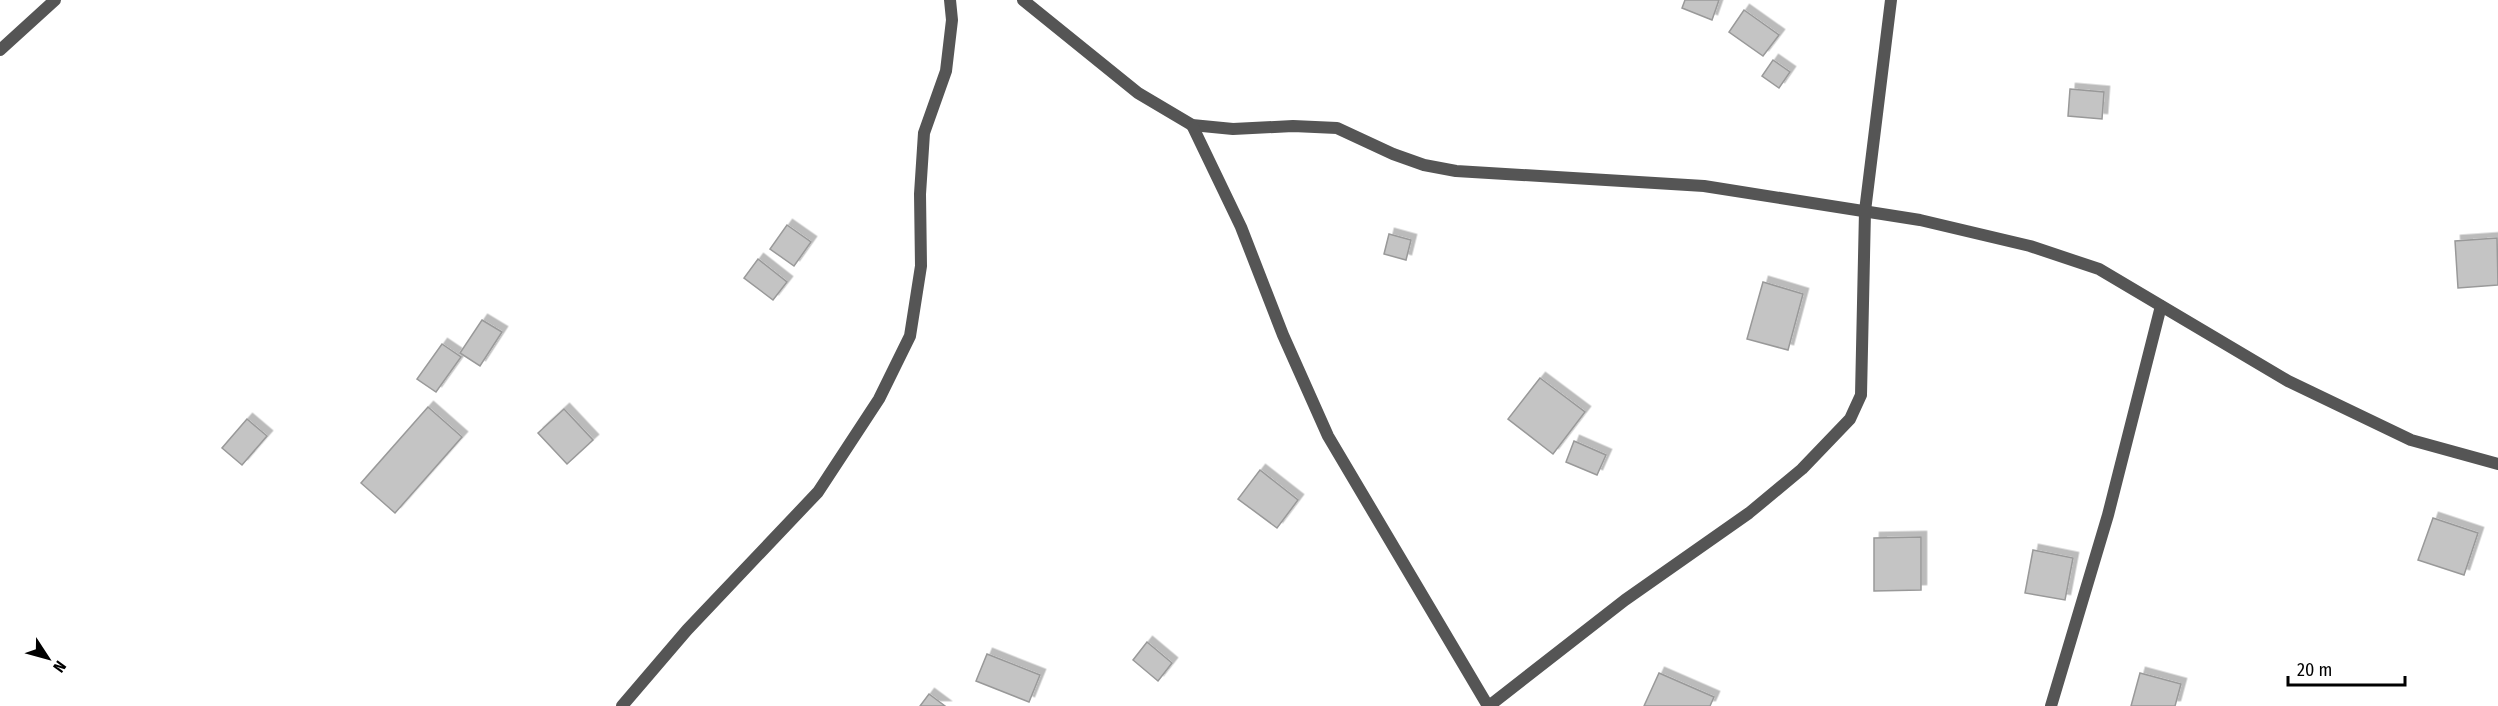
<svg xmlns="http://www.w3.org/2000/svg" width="2498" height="706" viewBox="0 0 2498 706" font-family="'Fira Sans Condensed',sans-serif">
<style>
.building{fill:#c4c4c4;stroke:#999;stroke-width:1.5;filter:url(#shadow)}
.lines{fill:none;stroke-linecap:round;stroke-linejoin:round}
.street{stroke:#555;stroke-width:12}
</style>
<defs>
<filter id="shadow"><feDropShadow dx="5.5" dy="-5.5" stdDeviation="0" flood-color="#0004"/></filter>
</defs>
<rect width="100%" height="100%" fill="#fff"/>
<g class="building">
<path d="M 1685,0 L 1719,0 L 1712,20 L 1682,8 Z"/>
<path d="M 1744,10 L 1779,35 L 1763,56 L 1729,32 Z"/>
<path d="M 1773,60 L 1790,72 L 1779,88 L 1762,76 Z"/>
<path d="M 2070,89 L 2104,92 L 2102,119 L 2068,116 Z"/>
<path d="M 787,225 L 811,242 L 794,266 L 770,249 Z"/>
<path d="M 1389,234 L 1411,240 L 1406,260 L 1384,254 Z"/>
<path d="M 2497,238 L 2498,285 L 2458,288 L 2455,241 Z"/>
<path d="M 758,259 L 787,282 L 773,300 L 744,278 Z"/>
<path d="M 1763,282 L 1803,294 L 1788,350 L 1747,339 Z"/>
<path d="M 482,320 L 502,332 L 480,366 L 460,353 Z"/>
<path d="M 442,344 L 461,357 L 436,392 L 417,379 Z"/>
<path d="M 1540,378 L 1585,412 L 1553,454 L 1508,419 Z"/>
<path d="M 428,407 L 462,437 L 395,513 L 361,483 Z"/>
<path d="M 564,409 L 593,440 L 567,464 L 538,433 Z"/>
<path d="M 247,419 L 267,436 L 242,465 L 222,448 Z"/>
<path d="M 1574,441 L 1606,455 L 1597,475 L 1566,462 Z"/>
<path d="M 1260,470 L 1298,500 L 1277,528 L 1238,499 Z"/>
<path d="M 2433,518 L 2478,533 L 2464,575 L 2418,560 Z"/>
<path d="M 1921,537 L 1921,590 L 1874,591 L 1874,538 Z"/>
<path d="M 2033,550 L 2073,558 L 2065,600 L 2025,593 Z"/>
<path d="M 1147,642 L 1172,663 L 1158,681 L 1133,660 Z"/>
<path d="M 987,654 L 1040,675 L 1029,702 L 976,681 Z"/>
<path d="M 1659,673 L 1714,697 L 1710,706 L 1644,706 Z"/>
<path d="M 2140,673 L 2181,684 L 2175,706 L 2131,706 Z"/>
<path d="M 929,694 L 945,706 L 920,706 Z"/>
</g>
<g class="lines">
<g class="street">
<path d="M 1023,0 L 1138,93 L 1192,125 L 1233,129 L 1293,126 L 1337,128 L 1393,154 L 1424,165 L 1456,171 L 1704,186 L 1920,220 L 2030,246 L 2099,269 L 2288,381 L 2411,440 L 2498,464"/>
<path d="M 0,50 L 55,0"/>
<path d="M 1192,125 L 1241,227 L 1283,335 L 1328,436 L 1488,706"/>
<path d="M 622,706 L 687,630 L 818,492 L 879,399 L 910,336 L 921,266 L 920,194 L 924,133 L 946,71 L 952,20 L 950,0"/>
<path d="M 1489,706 L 1625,600 L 1749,513 L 1802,469 L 1850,419 L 1861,395 L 1865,211 L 1891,0"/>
<path d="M 2051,706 L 2108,515 L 2161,306"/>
</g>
</g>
<g transform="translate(48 658) rotate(126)" stroke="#ffffff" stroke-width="4.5" paint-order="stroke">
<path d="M0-4.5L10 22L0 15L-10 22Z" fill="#000000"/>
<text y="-9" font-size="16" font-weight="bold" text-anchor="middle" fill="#000000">N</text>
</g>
<path d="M2288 676v9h117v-9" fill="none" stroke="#000000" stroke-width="3"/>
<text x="2297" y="676" font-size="18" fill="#000000" stroke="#ffffff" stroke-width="4.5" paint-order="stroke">20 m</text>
</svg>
